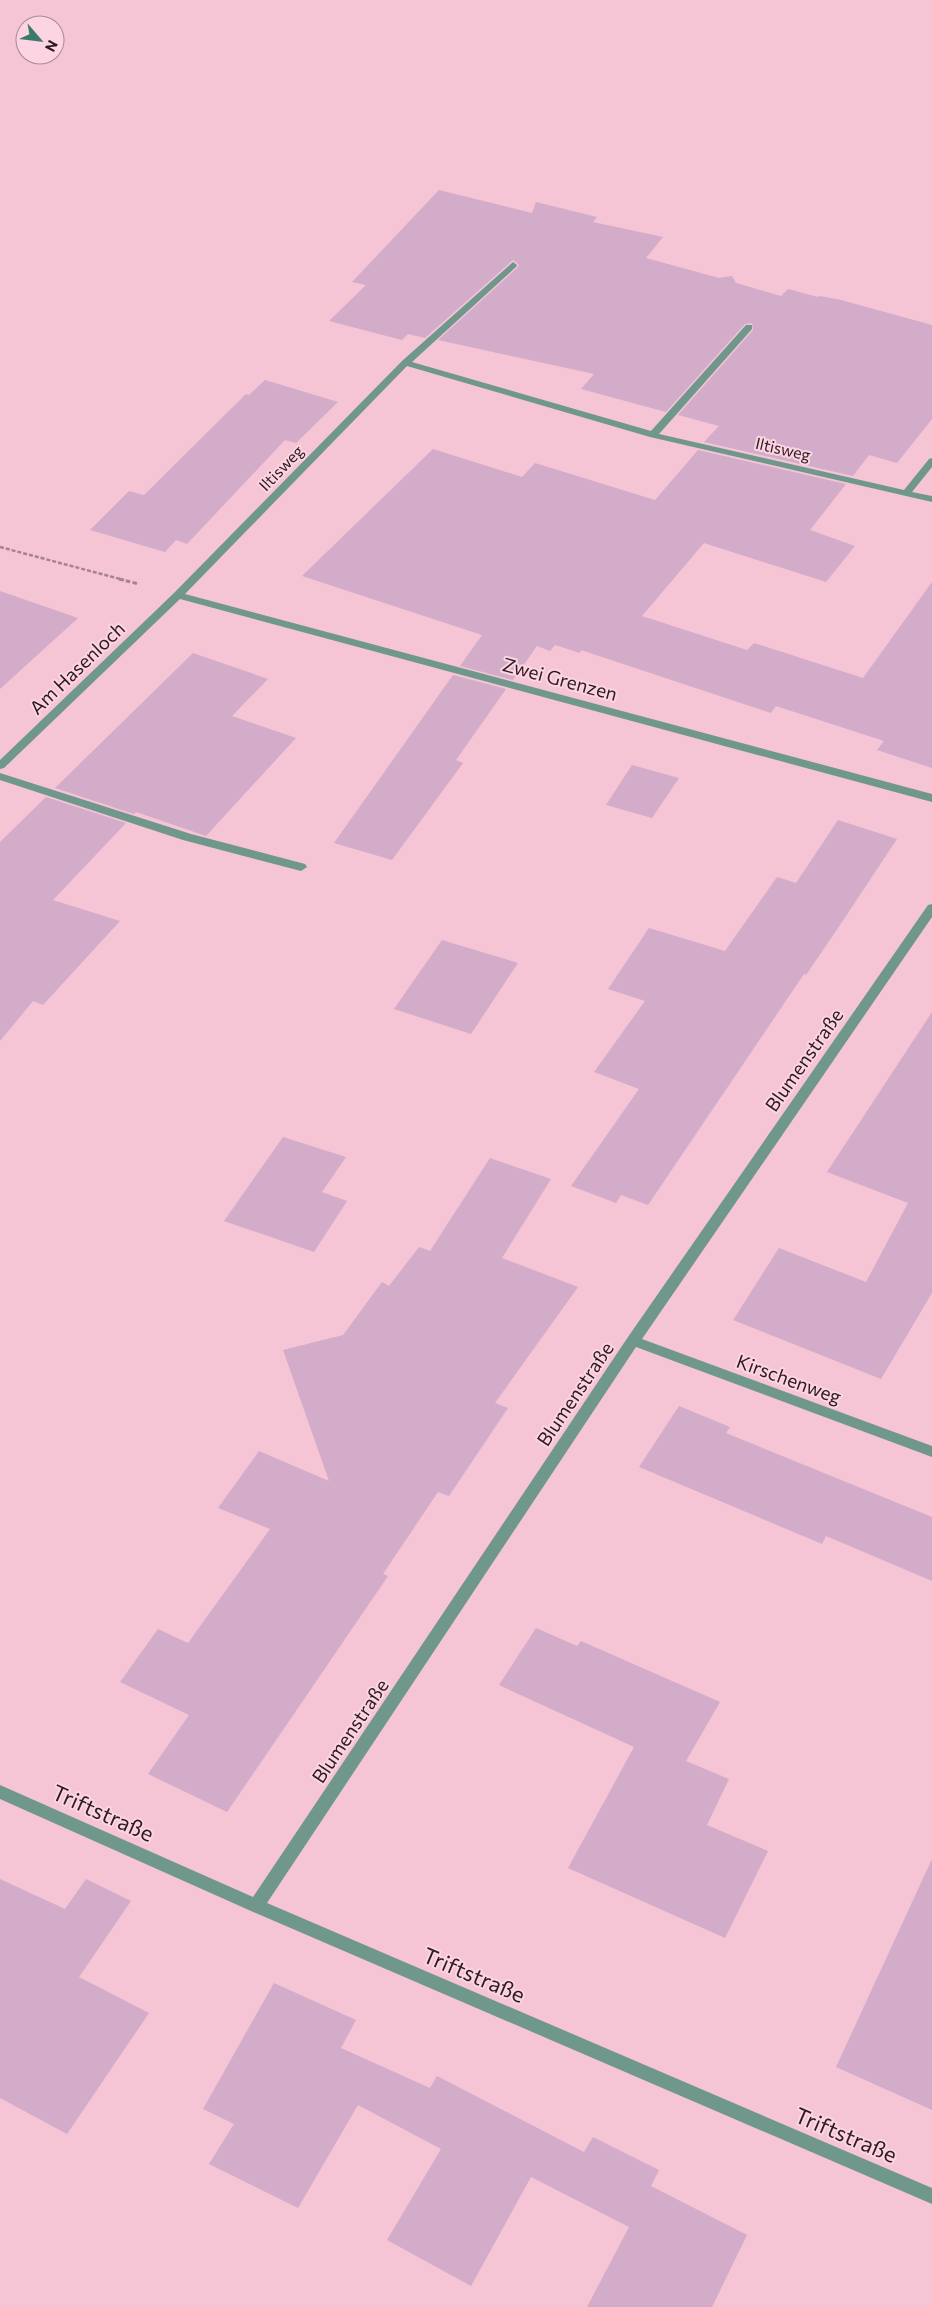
<svg xmlns="http://www.w3.org/2000/svg" width="932" height="2307" viewBox="0 0 932 2307" font-family="Commissioner,sans-serif">
<style>
.building{fill:#d3acc9}
.lines{fill:none;stroke-linecap:round;stroke-linejoin:round}
.path-far1{stroke:#a7828f;stroke-width:2.5;stroke-dasharray:4 2;stroke-linecap:butt}
.path{stroke:#a7828f;stroke-width:3;stroke-dasharray:4.5 2.5;stroke-linecap:butt}
.lane{fill:#70978c;fill-rule:evenodd}
.street{fill:#70978c;fill-rule:evenodd}
.labels{text-anchor:middle;stroke-width:4;stroke-linejoin:round;paint-order:stroke}
.far-street-label{font-size:16px;fill:#2d1b22;stroke:#fcd4e2}
.street-label{font-size:19px;fill:#2d1b22;stroke:#fcd4e2}
.near-street-label{font-size:22px;fill:#2d1b22;stroke:#fcd4e2}
</style>
<rect width="100%" height="100%" fill="#f5c4d5"/>
<g class="building">
<path d="M 439,190 L 532,213 L 536,202 L 597,217 L 593,222 L 663,237 L 646,258 L 719,278 L 732,276 L 736,283 L 781,296 L 788,289 L 818,297 L 820,296 L 841,300 L 932,325 L 932,419 L 897,463 L 869,455 L 853,476 L 704,442 L 719,426 L 678,415 L 753,330 L 752,323 L 745,324 L 666,412 L 581,389 L 594,374 L 438,340 L 517,268 L 519,265 L 513,260 L 425,338 L 408,334 L 402,340 L 329,321 L 366,285 L 352,282 Z"/>
<path d="M 265,380 L 338,402 L 296,443 L 285,440 L 187,544 L 176,540 L 165,552 L 90,530 L 129,491 L 144,495 L 246,394 L 249,395 Z"/>
<path d="M 433,449 L 522,477 L 535,463 L 655,500 L 698,450 L 846,484 L 810,530 L 855,546 L 826,582 L 704,543 L 642,616 L 747,650 L 754,643 L 863,678 L 932,582 L 932,768 L 877,750 L 884,741 L 776,706 L 771,713 L 581,650 L 580,653 L 555,645 L 550,651 L 537,646 L 513,680 L 460,666 L 482,635 L 302,576 Z"/>
<path d="M 0,591 L 78,618 L 0,689 Z"/>
<path d="M 193,653 L 268,679 L 232,716 L 296,738 L 206,836 L 136,812 L 134,814 L 55,788 Z"/>
<path d="M 453,675 L 506,689 L 456,760 L 463,763 L 392,860 L 334,843 Z"/>
<path d="M 632,765 L 679,778 L 652,818 L 606,805 Z"/>
<path d="M 46,797 L 126,823 L 53,900 L 120,921 L 43,1005 L 33,1001 L 0,1041 L 0,842 Z"/>
<path d="M 838,820 L 897,839 L 836,931 L 806,975 L 804,974 L 648,1205 L 621,1195 L 616,1203 L 571,1186 L 639,1089 L 594,1072 L 645,1001 L 608,989 L 649,928 L 725,951 L 777,877 L 796,883 Z"/>
<path d="M 442,940 L 518,963 L 471,1034 L 394,1009 Z"/>
<path d="M 932,1012 L 932,1293 L 881,1379 L 733,1320 L 779,1248 L 866,1282 L 908,1203 L 827,1172 Z"/>
<path d="M 283,1137 L 346,1157 L 322,1192 L 347,1201 L 314,1252 L 224,1221 Z"/>
<path d="M 490,1158 L 551,1179 L 502,1258 L 578,1287 L 495,1403 L 508,1408 L 449,1496 L 438,1492 L 383,1574 L 388,1576 L 227,1812 L 148,1774 L 189,1715 L 120,1682 L 158,1629 L 188,1643 L 270,1529 L 218,1508 L 259,1451 L 329,1481 L 283,1350 L 343,1335 L 382,1282 L 389,1286 L 419,1247 L 430,1251 Z"/>
<path d="M 679,1406 L 730,1427 L 726,1433 L 932,1517 L 932,1581 L 826,1536 L 822,1544 L 639,1467 Z"/>
<path d="M 536,1628 L 577,1646 L 581,1641 L 720,1702 L 686,1761 L 729,1779 L 707,1825 L 768,1851 L 725,1938 L 568,1868 L 634,1747 L 499,1685 Z"/>
<path d="M 932,1859 L 932,2110 L 836,2067 Z"/>
<path d="M 0,1879 L 65,1909 L 86,1879 L 131,1901 L 79,1977 L 149,2013 L 67,2134 L 0,2098 Z"/>
<path d="M 274,1983 L 356,2020 L 341,2048 L 430,2088 L 437,2076 L 584,2152 L 593,2137 L 659,2170 L 651,2186 L 747,2235 L 712,2307 L 587,2307 L 629,2227 L 531,2177 L 471,2286 L 387,2240 L 441,2149 L 358,2105 L 298,2208 L 209,2164 L 234,2124 L 203,2109 Z"/>
</g>
<g class="lines">
<path class="path-far1" d="M 0,547 L 124,580"/>
<path class="path" d="M 119,579 L 139,584"/>
<path class="lane" d="M 0,773 L 191,834 L 305,864 L 307,867 L 301,871 L 183,840 L 0,780 Z"/>
<g class="street">
<path d="M 513,262 L 517,265 L 516,267 L 412,362 L 651,431 L 746,325 L 752,325 L 752,329 L 659,434 L 904,490 L 929,459 L 932,458 L 932,467 L 912,492 L 932,496 L 932,502 L 650,437 L 407,366 L 185,594 L 932,794 L 932,802 L 180,599 L 4,768 L 0,769 L 0,760 L 174,593 L 402,361 Z"/>
<path d="M 932,904 L 932,917 L 642,1339 L 932,1446 L 932,1457 L 636,1347 L 267,1903 L 932,2188 L 932,2204 L 251,1911 L 0,1799 L 0,1785 L 253,1897 L 628,1337 L 928,905 Z"/>
</g>
</g>
<g class="labels">
<g class="far-street-label">
<text transform="translate(783 449) rotate(13)" y="6">Iltisweg</text>
<text transform="translate(281 468) rotate(-46)" y="6">Iltisweg</text>
</g>
<g class="street-label">
<text transform="translate(77 668) rotate(-44)" y="7">Am Hasenloch</text>
<text transform="translate(560 679) rotate(15)" y="7">Zwei Grenzen</text>
<text transform="translate(804 1060) rotate(-55)" y="7">Blumenstraße</text>
<text transform="translate(789 1379) rotate(20)" y="7">Kirschenweg</text>
<text transform="translate(575 1394) rotate(-56)" y="7">Blumenstraße</text>
<text transform="translate(350 1731) rotate(-56)" y="7">Blumenstraße</text>
</g>
<g class="near-street-label">
<text transform="translate(103 1813) rotate(24)" y="8">Triftstraße</text>
<text transform="translate(474 1975) rotate(23)" y="8">Triftstraße</text>
<text transform="translate(846 2135) rotate(23)" y="8">Triftstraße</text>
</g>
</g>
<g transform="translate(40 40) rotate(118)"><circle r="24" fill="#fcd4e2" stroke="#a98a95"/>
<path d="M0-4L9 19L0 12L-9 19Z" fill="#397a6b"/>
<text y="-8" font-size="14" font-weight="bold" text-anchor="middle" fill="#2d1b22">N</text>
</g>
</svg>
